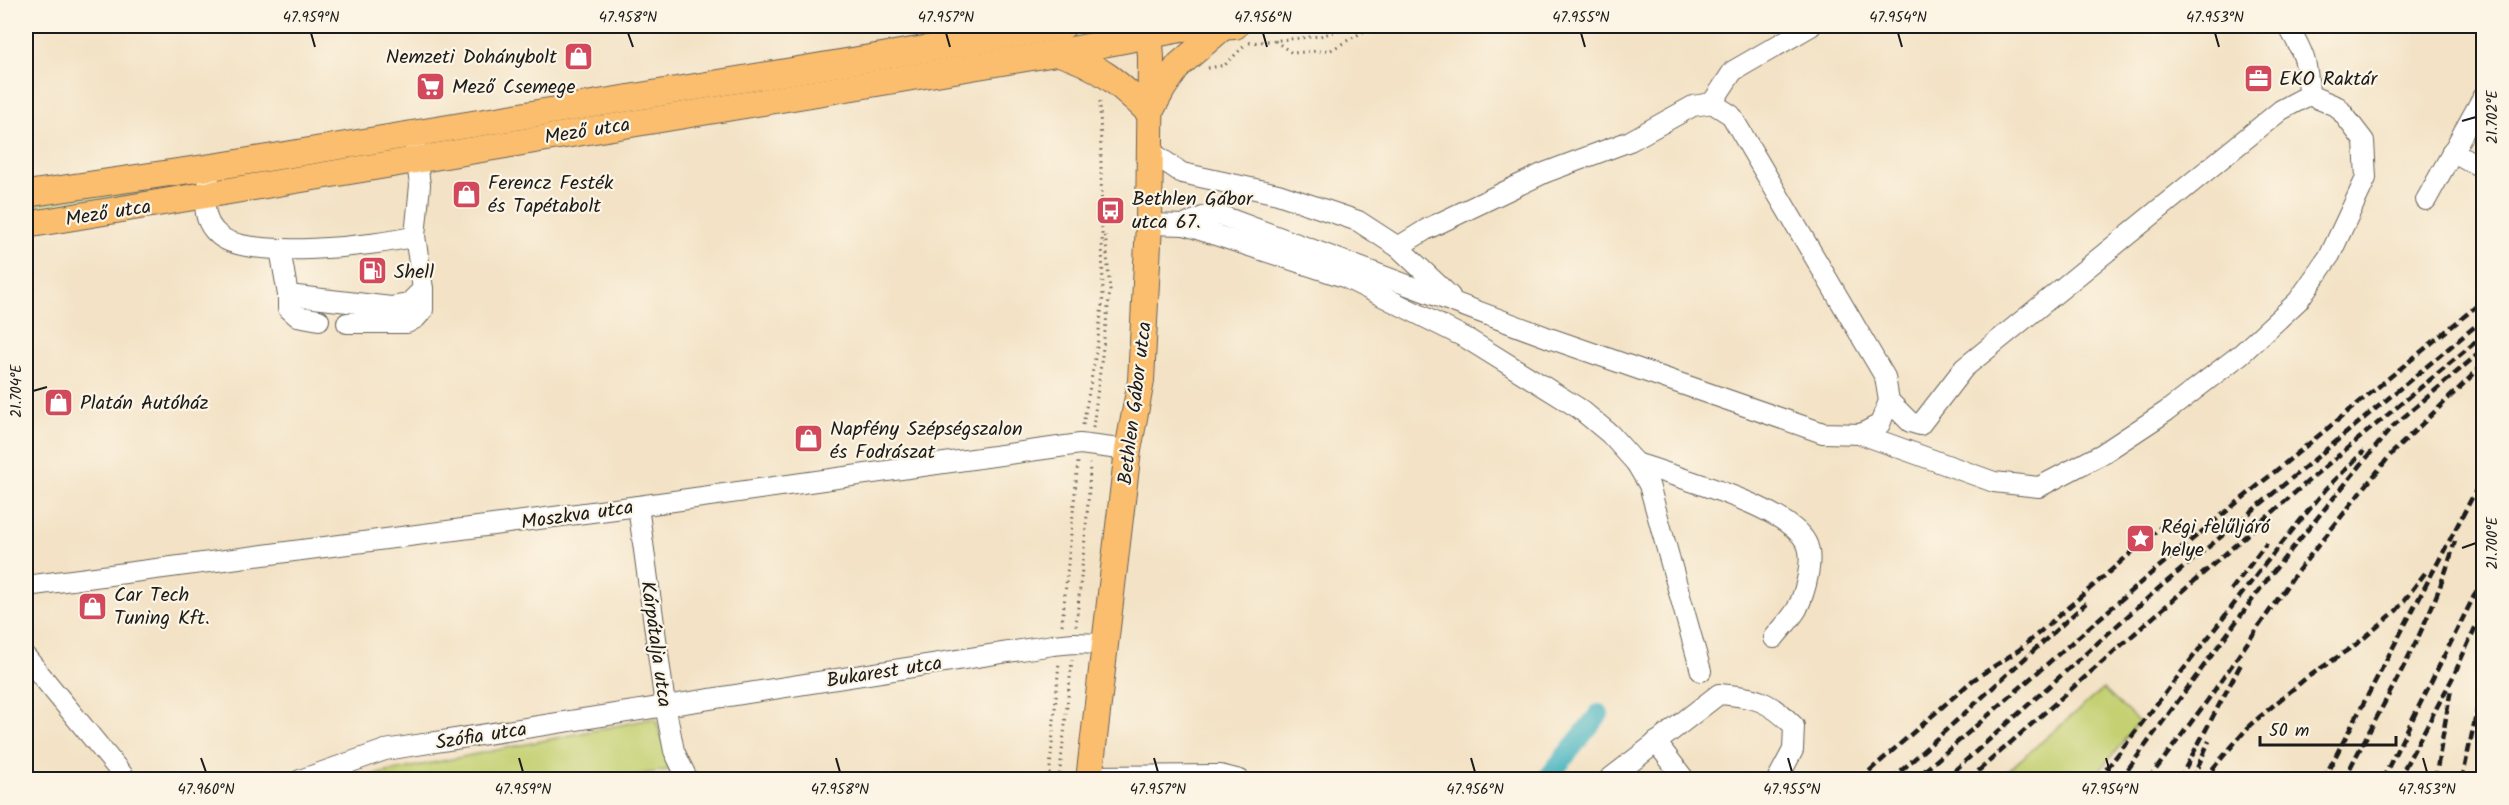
<svg xmlns="http://www.w3.org/2000/svg" width="2509" height="805" viewBox="0 0 2509 805" font-family="Kalam,sans-serif">
<style>
.green{fill:#c4d072;stroke:#707647;stroke-width:1.5}
.lines{fill:none;stroke-linecap:round;stroke-linejoin:round}
.canal{stroke:#46b4c1;stroke-width:20}
.minor-casing{stroke:#676157;stroke-width:22}
.major-casing{stroke:#676157;stroke-width:28}
.path{stroke:#676157;stroke-width:3;stroke-dasharray:1.5 4.5;stroke-linecap:butt}
.minor{stroke:#fff;stroke-width:20}
.major{stroke:#fabe6e;stroke-width:26}
.rail{stroke:#1c1c1c;stroke-width:4.5;stroke-dasharray:9 4.5;stroke-linecap:butt}
.ticks{fill:none;stroke:#1c1c1c;stroke-width:2}
.labels{text-anchor:middle;stroke-width:4.5;stroke-linejoin:round;paint-order:stroke}
.poi-label{font-size:20px;fill:#1c1c1c;stroke:#fcf5e5;text-anchor:start}
.street-label{font-size:20px;fill:#1c1c1c;stroke:#fcf5e5}
.neatline{fill:none;stroke:#1c1c1c;stroke-width:2}
.ticks-label{font-size:15px;text-anchor:middle;fill:#1c1c1c}
</style>
<rect width="100%" height="100%" fill="#fcf5e5"/>
<filter id="ink" filterUnits="userSpaceOnUse"><feTurbulence type="fractalNoise" baseFrequency=".0167" numOctaves="2"/><feDisplacementMap in="SourceGraphic" scale="12" xChannelSelector="R" yChannelSelector="G"/><feConvolveMatrix kernelMatrix="1 2 1 2 8 2 1 2 1" color-interpolation-filters="sRGB"/></filter>
<filter id="wash" filterUnits="userSpaceOnUse"><feTurbulence type="fractalNoise" baseFrequency=".008" numOctaves="4" result="noise"/><feDisplacementMap in="SourceGraphic" scale="24" xChannelSelector="R" yChannelSelector="G"/><feGaussianBlur stdDeviation="1.35" result="paint"/><feColorMatrix in="noise" values="0 0 0 0 0 0 0 0 0 0 0 0 0 0 0 0 0 1.4 0 .05"/><feComposite in="paint" operator="in"/></filter>
<g filter="url(#wash)">
<rect width="100%" height="100%" fill="#f3e2c5"/>
<g class="green">
<path d="M 208,177 L 208,182 L 26,214 L 26,206 Z"/>
<path d="M 2103,689 L 2139,722 L 2093,779 L 1998,779 Z"/>
<path d="M 655,718 L 674,769 L 605,780 L 348,780 Z"/>
</g>
<g class="lines">
<path class="canal" d="M 1546,780 L 1599,714"/>
</g>
</g>
<g filter="url(#ink)">
<g class="lines">
<defs>
<g id="minor">
<path d="M 2288,26 C 2304,53 2308,63 2309,95"/>
<path d="M 1712,103 L 1733,71 L 1811,26"/>
<path d="M 1150,151 L 1182,173 L 1278,194 L 1358,221 L 1398,247 L 1450,296"/>
<path d="M 2452,151 L 2484,169"/>
<path d="M 209,182 C 203,202 202,222 220,236 C 249,260 378,246 415,236 L 420,185 L 415,147"/>
<path d="M 2426,200 L 2484,95"/>
<path d="M 1149,224 L 1185,225 L 1344,277 L 1466,338 L 1580,409 L 1610,434 L 1636,463 L 1649,485 L 1701,671"/>
<path d="M 1185,225 C 1199,218 1209,212 1225,217 L 1552,339 L 1823,433 L 1861,434 L 1880,424 L 1889,401 L 1885,377 L 1731,115 L 1712,103 L 1693,106 L 1630,141 L 1544,173 L 1427,229 L 1398,247"/>
<path d="M 280,249 L 288,295 L 391,307 L 408,304 L 423,289"/>
<path d="M 288,295 L 288,308 L 297,316 L 319,320"/>
<path d="M 347,323 L 407,323 L 416,318 L 423,310 L 423,289 L 415,236"/>
<path d="M 1861,434 L 1994,482 L 2039,487 L 2102,454 L 2167,411 L 2241,354 L 2298,301 L 2330,255 L 2366,178 L 2364,141 L 2338,107 L 2309,95 L 2281,110 L 1964,368 L 1920,425 L 1910,422 L 1889,401"/>
<path d="M 1636,463 C 1676,477 1786,506 1806,542 C 1815,558 1805,593 1797,609 C 1791,619 1781,629 1774,638"/>
<path d="M 638,506 L 665,705 L 674,751 L 688,780"/>
<path d="M 26,586 L 638,506 L 1080,444 L 1128,450"/>
<path d="M 26,657 L 127,780"/>
<path d="M 1656,742 L 1685,780"/>
<path d="M 1089,776 L 1220,775 L 1240,780"/>
<path d="M 300,780 L 385,750 L 1053,645 L 1074,643 L 1104,644"/>
<path d="M 1608,780 L 1719,694 C 1755,697 1768,700 1794,726 L 1793,750 L 1777,780"/>
</g>
<g id="major">
<path d="M 1059,53 C 1101,66 1119,84 1150,113"/>
<path d="M 1151,110 L 1163,88 L 1179,65 L 1223,27"/>
<path d="M 26,194 L 225,165 L 1063,26"/>
<path d="M 26,225 L 1056,53 L 1181,29 L 1235,26"/>
<path d="M 1089,780 L 1128,450 L 1141,381 L 1149,224 L 1151,58 L 1149,26"/>
</g>
</defs>
<use href="#minor" class="minor-casing"/>
<use href="#major" class="major-casing"/>
<g class="path">
<path d="M 1275,41 L 1292,53 L 1331,50 L 1373,26"/>
<path d="M 1249,43 L 1320,36 L 1351,27 L 1369,26"/>
<path d="M 1208,68 L 1225,65 L 1244,46"/>
<path d="M 1083,425 L 1097,347 L 1103,297 L 1100,98"/>
<path d="M 1093,428 L 1110,291 L 1105,232"/>
<path d="M 1062,625 L 1078,462"/>
<path d="M 1076,626 C 1078,606 1093,471 1089,464"/>
<path d="M 1049,780 L 1059,662"/>
<path d="M 1059,780 L 1072,660"/>
</g>
<use href="#minor" class="minor"/>
<use href="#major" class="major"/>
<g class="rail">
<path d="M 2231,590 L 2267,543"/>
<path d="M 1859,780 L 1973,680 L 2019,650 L 2168,521"/>
<path d="M 1891,780 L 2086,603"/>
<path d="M 1914,780 L 2155,570 L 2484,300"/>
<path d="M 1944,780 L 2159,588 L 2484,319"/>
<path d="M 1968,780 L 2315,475 L 2484,335"/>
<path d="M 2098,780 L 2265,564 L 2326,489 L 2364,451"/>
<path d="M 2120,780 L 2272,573 L 2392,427 L 2484,349"/>
<path d="M 2148,780 L 2207,701 L 2293,577 L 2392,453 L 2484,364"/>
<path d="M 2179,780 L 2241,664"/>
<path d="M 2192,780 L 2209,741"/>
<path d="M 2203,780 L 2250,725 L 2305,679 L 2358,643 L 2397,610 L 2425,573"/>
<path d="M 2323,780 L 2484,475"/>
<path d="M 2344,780 C 2383,702 2432,625 2455,541"/>
<path d="M 2382,780 L 2484,576"/>
<path d="M 2398,780 L 2453,677 L 2484,608"/>
<path d="M 2435,780 L 2451,689"/>
<path d="M 2462,780 L 2484,678"/>
</g>
</g>
</g>
<path class="ticks" d="M 311,33 L 315,47M 628,33 L 633,47M 946,33 L 950,47M 1263,33 L 1267,47M 1581,33 L 1585,47M 1898,33 L 1902,47M 2215,33 L 2219,47M 2462,121 L 2476,117M 33,391 L 47,387M 2462,548 L 2476,543M 201,758 L 206,772M 519,758 L 523,772M 836,758 L 840,772M 1154,758 L 1158,772M 1471,758 L 1475,772M 1788,758 L 1792,772M 2106,758 L 2110,772M 2423,758 L 2427,772"/>
<defs>
<symbol id="shop-square" viewBox="-11 -11 22 22"><rect x="-9" y="-9" width="18" height="18" rx="4" fill="#d1495b" stroke="#fcf5e5"/><path d="M-5-2.5h2.3a2.7 3.5 0 0 1 5.4 0H5L5.5 6h-11ZM-1.5-2.5h3a1.5 2.3 0 0 0-3 0Z" fill="#fff"/></symbol>
<symbol id="office-square" viewBox="-11 -11 22 22"><rect x="-9" y="-9" width="18" height="18" rx="4" fill="#d1495b" stroke="#fcf5e5"/><path d="M-6-3h4V-5.5h4V-3h4V5H-6ZM-1-4.5V-3h2v-1.5ZM-6 0V1H6V0Z" fill="#fff"/></symbol>
<symbol id="supermarket-square" viewBox="-11 -11 22 22"><rect x="-9" y="-9" width="18" height="18" rx="4" fill="#d1495b" stroke="#fcf5e5"/><path d="M-6-5.5h2.5l.6 2H6L4.5 2H-2.5L-4.4-4H-6ZM-1.5 3.2a1.3 1.3 0 1 0 .1 0ZM3 3.2a1.3 1.3 0 1 0 .1 0Z" fill="#fff"/></symbol>
<symbol id="bus-square" viewBox="-11 -11 22 22"><rect x="-9" y="-9" width="18" height="18" rx="4" fill="#d1495b" stroke="#fcf5e5"/><path d="M-5-6H5V4H4V6H2V4H-2V6H-4V4H-5ZM-3.5-4V0h7V-4ZM-3.5 1.2v1.5H-2V1.2ZM2 1.2v1.5H3.5V1.2Z" fill="#fff"/></symbol>
<symbol id="fuel-square" viewBox="-11 -11 22 22"><rect x="-9" y="-9" width="18" height="18" rx="4" fill="#d1495b" stroke="#fcf5e5"/><path d="M-5.5-6h7V0h2V4h1.3V-2.5L3-4.5l.8-.8L6-3V5H2.5V1h-1V6h-7ZM-4.2-4.7v3.2H.2V-4.7Z" fill="#fff"/></symbol>
<symbol id="sight-square" viewBox="-11 -11 22 22"><rect x="-9" y="-9" width="18" height="18" rx="4" fill="#d1495b" stroke="#fcf5e5"/><path d="M0-6L1.8-2.2L6-1.7L2.9 1.2L3.7 5.4L0 3.3L-3.7 5.4L-2.9 1.2L-6-1.7L-1.8-2.2Z" fill="#fff"/></symbol>
</defs>
<g fill-rule="evenodd">
<use href="#shop-square" x="562" y="40" width="33" height="33"/>
<use href="#office-square" x="2242" y="62" width="33" height="33"/>
<use href="#supermarket-square" x="414" y="70" width="33" height="33"/>
<use href="#shop-square" x="450" y="178" width="33" height="33"/>
<use href="#bus-square" x="1094" y="194" width="33" height="33"/>
<use href="#fuel-square" x="356" y="254" width="33" height="33"/>
<use href="#shop-square" x="42" y="386" width="33" height="33"/>
<use href="#shop-square" x="792" y="422" width="33" height="33"/>
<use href="#sight-square" x="2124" y="522" width="33" height="33"/>
<use href="#shop-square" x="76" y="590" width="33" height="33"/>
</g>
<g class="labels">
<g class="poi-label">
<text x="557" y="63" text-anchor="end">Nemzeti Dohánybolt</text>
<text x="2279" y="85">EKO Raktár</text>
<text x="452" y="93">Mező Csemege</text>
<text x="488" y="189">Ferencz Festék<tspan x="488" dy="23">és Tapétabolt</tspan></text>
<text x="1132" y="205">Bethlen Gábor<tspan x="1132" dy="23">utca 67.</tspan></text>
<text x="394" y="278">Shell</text>
<text x="80" y="409">Platán Autóház</text>
<text x="830" y="435">Napfény Szépségszalon<tspan x="830" dy="23">és Fodrászat</tspan></text>
<text x="2161" y="533">Régi felűljáró<tspan x="2161" dy="23">helye</tspan></text>
<text x="114" y="601">Car Tech<tspan x="114" dy="23">Tuning Kft.</tspan></text>
</g>
<g class="street-label">
<text transform="translate(587 130) rotate(-9)" y="7">Mező utca</text>
<text transform="translate(108 212) rotate(-9)" y="7">Mező utca</text>
<text transform="translate(1134 403) rotate(-83)" y="7">Bethlen Gábor utca</text>
<text transform="translate(577 514) rotate(-8)" y="7">Moszkva utca</text>
<text transform="translate(657 644) rotate(82)" y="7">Kárpátalja utca</text>
<text transform="translate(884 671) rotate(-9)" y="7">Bukarest utca</text>
<text transform="translate(481 735) rotate(-9)" y="7">Szófia utca</text>
</g>
</g>
<rect width="2509" height="805" fill="none" stroke="#fcf5e5" stroke-width="66"/>
<path d="M2260 736v9h136v-9" fill="none" stroke="#1c1c1c" stroke-width="3"/>
<text x="2269" y="736" font-size="18" fill="#1c1c1c" stroke="#fcf5e5" stroke-width="4.5" paint-order="stroke">50 m</text>
<rect x="33" y="33" width="2443" height="739" class="neatline"/>
<g class="ticks-label">
<text x="311" y="22">47.959°N</text>
<text x="628" y="22">47.958°N</text>
<text x="946" y="22">47.957°N</text>
<text x="1263" y="22">47.956°N</text>
<text x="1581" y="22">47.955°N</text>
<text x="1898" y="22">47.954°N</text>
<text x="2215" y="22">47.953°N</text>
<text transform="translate(2492 117) rotate(-90)" y="5">21.702°E</text>
<text transform="translate(16 391) rotate(-90)" y="5">21.704°E</text>
<text transform="translate(2492 543) rotate(-90)" y="5">21.700°E</text>
<text x="206" y="794">47.960°N</text>
<text x="523" y="794">47.959°N</text>
<text x="840" y="794">47.958°N</text>
<text x="1158" y="794">47.957°N</text>
<text x="1475" y="794">47.956°N</text>
<text x="1792" y="794">47.955°N</text>
<text x="2110" y="794">47.954°N</text>
<text x="2427" y="794">47.953°N</text>
</g>
</svg>
